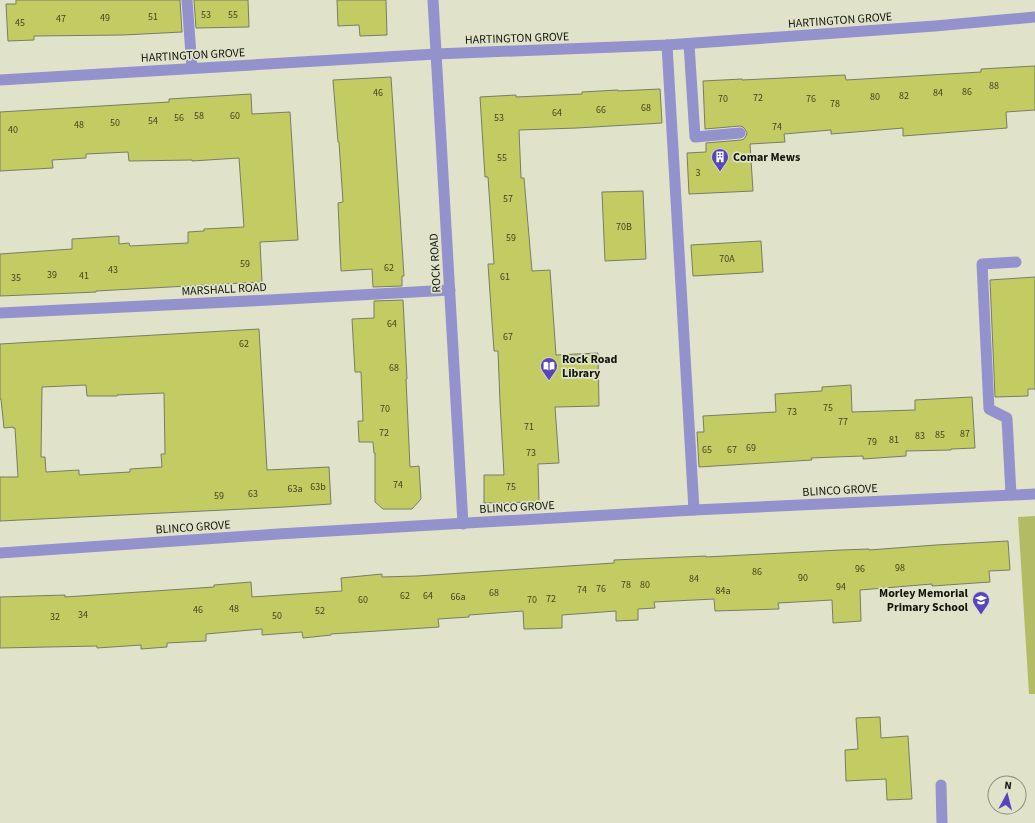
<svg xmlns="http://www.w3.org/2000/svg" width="1035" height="823" viewBox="0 0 1035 823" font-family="'Source Sans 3',sans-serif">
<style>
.green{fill:#b3bb64}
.building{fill:#c3cc63;stroke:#797c65;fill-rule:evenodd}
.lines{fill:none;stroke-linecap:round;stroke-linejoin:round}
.service{stroke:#9392cc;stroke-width:11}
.minor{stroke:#9392cc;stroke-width:11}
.labels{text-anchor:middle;stroke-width:3.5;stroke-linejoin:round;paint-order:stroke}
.number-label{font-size:10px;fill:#3f4222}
.street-label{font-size:12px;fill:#13140c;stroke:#e0e3ca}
.poi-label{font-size:12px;font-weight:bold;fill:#13140c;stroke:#e0e3ca;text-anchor:start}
</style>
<rect width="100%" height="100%" fill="#e0e3ca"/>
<path class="green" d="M 1035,516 L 1035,694 L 1029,694 L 1018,517 Z"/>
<g class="building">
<path d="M 16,0 L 180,0 L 182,32 L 123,35 L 34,36 L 34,40 L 8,41 L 6,4 L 16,4 Z"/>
<path d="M 194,0 L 248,0 L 249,27 L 196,28 Z"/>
<path d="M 337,0 L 386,0 L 387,35 L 360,36 L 359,25 L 338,26 Z"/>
<path d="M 1035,66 L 1035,110 L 1006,112 L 1007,128 L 903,136 L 903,128 L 831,134 L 831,130 L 784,134 L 785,142 L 750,144 L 753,191 L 689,194 L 687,153 L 706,152 L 706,143 L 741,140 L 744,139 L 746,136 L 747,133 L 745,129 L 743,127 L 740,126 L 705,129 L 703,81 L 742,79 L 742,80 L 845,75 L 846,80 L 981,72 L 981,69 Z"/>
<path d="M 391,77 L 404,276 L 402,276 L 402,286 L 373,287 L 372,269 L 341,271 L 338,203 L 343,202 L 339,142 L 338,142 L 333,80 Z"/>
<path d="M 660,89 L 662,123 L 577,128 L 519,130 L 521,178 L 524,178 L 532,271 L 550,270 L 556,355 L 598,353 L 599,406 L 555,407 L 559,463 L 538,464 L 539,502 L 484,503 L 484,475 L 504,475 L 500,402 L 498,351 L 494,351 L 488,264 L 494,264 L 488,177 L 485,177 L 480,97 L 516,95 L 516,97 L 582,94 L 582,92 L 618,90 L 618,91 Z"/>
<path d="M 251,94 L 252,114 L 290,112 L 298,240 L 260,242 L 262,282 L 96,291 L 96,292 L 74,293 L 0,296 L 0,254 L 72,249 L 72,239 L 119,236 L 119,244 L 129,243 L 130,246 L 188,243 L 188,232 L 204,231 L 204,229 L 244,227 L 239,158 L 192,161 L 192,160 L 129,161 L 128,152 L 86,154 L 86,158 L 52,160 L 53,168 L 0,171 L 0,112 L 169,102 L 169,99 Z"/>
<path d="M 643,191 L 646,259 L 605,261 L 602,192 Z"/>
<path d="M 761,241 L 763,272 L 693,276 L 691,245 Z"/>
<path d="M 1035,277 L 1035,389 L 1028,389 L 1028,396 L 995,397 L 990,280 Z"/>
<path d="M 403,300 L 407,379 L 406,379 L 410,467 L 419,466 L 421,499 L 412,509 L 383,509 L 375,502 L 375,453 L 374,453 L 373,442 L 359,442 L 358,421 L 363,421 L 361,372 L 355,372 L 352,319 L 374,318 L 374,301 Z"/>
<path d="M 259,329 L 267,470 L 329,467 L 331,504 L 285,507 L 0,521 L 0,477 L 18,477 L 15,428 L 13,428 L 13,427 L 4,428 L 1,399 L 0,399 L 0,344 ZM 86,385 L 87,396 L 117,396 L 117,395 L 164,393 L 165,454 L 161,454 L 162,467 L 130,469 L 130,472 L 79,475 L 79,470 L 46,472 L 45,457 L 41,457 L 42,387 Z"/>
<path d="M 851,385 L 852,412 L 915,410 L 915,400 L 972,397 L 975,448 L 951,449 L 951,450 L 906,451 L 906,456 L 863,459 L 863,456 L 835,457 L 811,458 L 812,460 L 699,467 L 697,432 L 704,432 L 703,416 L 776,412 L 775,394 L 822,391 L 822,387 Z"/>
<path d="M 1008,541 L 1010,570 L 989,571 L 990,582 L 932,586 L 932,584 L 860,590 L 861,621 L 833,623 L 832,600 L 778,603 L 779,609 L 715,611 L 714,599 L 654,602 L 655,608 L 638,609 L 638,620 L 616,621 L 616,611 L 562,615 L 562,628 L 524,629 L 523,611 L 469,615 L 469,617 L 438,619 L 439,627 L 331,634 L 331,635 L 303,638 L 302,632 L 262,635 L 262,629 L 206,634 L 206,641 L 167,643 L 167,647 L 141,649 L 141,645 L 97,648 L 97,646 L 0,648 L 0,597 L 65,595 L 65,597 L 214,587 L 214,585 L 251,582 L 252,597 L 342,591 L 341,578 L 382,574 L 382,577 L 417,576 L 614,563 L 614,560 L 706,556 L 706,557 L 841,550 L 869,549 L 869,550 L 936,545 Z"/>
<path d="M 880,717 L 881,738 L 908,736 L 912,799 L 887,800 L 886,779 L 846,781 L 845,750 L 858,749 L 856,718 Z"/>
</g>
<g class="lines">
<g class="service">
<path d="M 187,0 L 192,68"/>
<path d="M 667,45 L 694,510"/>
<path d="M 1011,495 L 1007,418 L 989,409 L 982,264 L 1016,262"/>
<path d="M 941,785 L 942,823"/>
</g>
<g class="minor">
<path d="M 433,0 L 463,524"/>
<path d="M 689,44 L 695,137 L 740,133"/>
<path d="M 0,80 L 436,54 L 667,45 L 935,26 L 1035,17"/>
<path d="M 0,313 L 269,300 L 450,290"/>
<path d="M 0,553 L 278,534 L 694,510 L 1035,494"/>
</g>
</g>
<defs>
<symbol id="building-pin" viewBox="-11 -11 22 30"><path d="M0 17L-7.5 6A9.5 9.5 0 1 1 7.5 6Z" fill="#5845bd" stroke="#e0e3ca"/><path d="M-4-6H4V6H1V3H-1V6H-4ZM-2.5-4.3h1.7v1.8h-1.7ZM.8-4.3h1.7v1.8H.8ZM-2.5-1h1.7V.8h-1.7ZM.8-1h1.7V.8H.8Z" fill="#fff"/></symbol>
<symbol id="library-pin" viewBox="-11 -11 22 30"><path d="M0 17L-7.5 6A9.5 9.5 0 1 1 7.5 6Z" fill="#5845bd" stroke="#e0e3ca"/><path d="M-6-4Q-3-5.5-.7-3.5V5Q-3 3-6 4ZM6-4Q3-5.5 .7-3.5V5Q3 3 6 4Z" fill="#fff"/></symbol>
<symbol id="school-pin" viewBox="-11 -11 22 30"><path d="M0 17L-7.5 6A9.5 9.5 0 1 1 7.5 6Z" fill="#5845bd" stroke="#e0e3ca"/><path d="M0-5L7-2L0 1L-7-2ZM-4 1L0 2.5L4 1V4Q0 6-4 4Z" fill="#fff"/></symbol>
</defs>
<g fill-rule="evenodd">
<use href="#building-pin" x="710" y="147" width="20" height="27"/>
<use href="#library-pin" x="539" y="356" width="20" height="27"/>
<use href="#school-pin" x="971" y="590" width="20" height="27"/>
</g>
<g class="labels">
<g class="number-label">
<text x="206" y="18">53</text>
<text x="233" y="18">55</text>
<text x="153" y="20">51</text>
<text x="105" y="21">49</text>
<text x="61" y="22">47</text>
<text x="20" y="26">45</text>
<text x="994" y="89">88</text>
<text x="967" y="95">86</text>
<text x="378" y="96">46</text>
<text x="938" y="96">84</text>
<text x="904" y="99">82</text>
<text x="875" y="100">80</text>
<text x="758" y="101">72</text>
<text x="723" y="102">70</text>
<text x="811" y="102">76</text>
<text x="835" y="107">78</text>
<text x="646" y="111">68</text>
<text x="601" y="113">66</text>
<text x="557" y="116">64</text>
<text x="199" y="119">58</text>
<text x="235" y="119">60</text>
<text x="179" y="121">56</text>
<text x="499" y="121">53</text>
<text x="153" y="124">54</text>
<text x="115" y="126">50</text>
<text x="79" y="128">48</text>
<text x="777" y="130">74</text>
<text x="13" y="133">40</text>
<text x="502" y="161">55</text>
<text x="698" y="176">3</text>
<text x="508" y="202">57</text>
<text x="624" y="230">70B</text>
<text x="511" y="241">59</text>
<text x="727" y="262">70A</text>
<text x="245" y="267">59</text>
<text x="389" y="271">62</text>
<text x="113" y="273">43</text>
<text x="52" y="278">39</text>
<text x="84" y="279">41</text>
<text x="505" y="280">61</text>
<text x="16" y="281">35</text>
<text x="392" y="327">64</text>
<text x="508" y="340">67</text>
<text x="244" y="347">62</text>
<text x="394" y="371">68</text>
<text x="828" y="411">75</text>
<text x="385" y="412">70</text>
<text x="792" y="415">73</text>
<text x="843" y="425">77</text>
<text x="529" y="430">71</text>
<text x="384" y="436">72</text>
<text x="965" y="437">87</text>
<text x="940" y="438">85</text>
<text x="920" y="439">83</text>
<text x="894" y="443">81</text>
<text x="872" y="445">79</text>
<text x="751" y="451">69</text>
<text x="707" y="453">65</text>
<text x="732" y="453">67</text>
<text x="531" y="456">73</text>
<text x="398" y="488">74</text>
<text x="318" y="490">63b</text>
<text x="511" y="490">75</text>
<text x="295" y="492">63a</text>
<text x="253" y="497">63</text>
<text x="219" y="499">59</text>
<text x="900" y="571">98</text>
<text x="860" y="572">96</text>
<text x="757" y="575">86</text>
<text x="803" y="581">90</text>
<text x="694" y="582">84</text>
<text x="626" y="588">78</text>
<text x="645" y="588">80</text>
<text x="841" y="590">94</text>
<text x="601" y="592">76</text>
<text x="582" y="593">74</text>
<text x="723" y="594">84a</text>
<text x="494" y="596">68</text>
<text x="405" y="599">62</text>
<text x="428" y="599">64</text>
<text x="458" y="600">66a</text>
<text x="551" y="602">72</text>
<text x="363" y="603">60</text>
<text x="532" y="603">70</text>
<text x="234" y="612">48</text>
<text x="198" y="613">46</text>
<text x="320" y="614">52</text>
<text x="83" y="618">34</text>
<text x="277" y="619">50</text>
<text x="55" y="620">32</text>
</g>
<g class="street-label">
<text transform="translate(840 20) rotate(-4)" y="4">HARTINGTON GROVE</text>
<text transform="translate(517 38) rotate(-2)" y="4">HARTINGTON GROVE</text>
<text transform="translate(193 55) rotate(-3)" y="4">HARTINGTON GROVE</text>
<text transform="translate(435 263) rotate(-93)" y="4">ROCK ROAD</text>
<text transform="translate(224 289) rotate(-3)" y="4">MARSHALL ROAD</text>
<text transform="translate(840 490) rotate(-3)" y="4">BLINCO GROVE</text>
<text transform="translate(517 507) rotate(-3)" y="4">BLINCO GROVE</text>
<text transform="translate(193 527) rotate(-4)" y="4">BLINCO GROVE</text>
</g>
<g class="poi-label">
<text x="733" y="161">Comar Mews</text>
<text x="562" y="363">Rock Road<tspan x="562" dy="14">Library</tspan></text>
<text x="968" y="597" text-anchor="end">Morley Memorial<tspan x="968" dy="14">Primary School</tspan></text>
</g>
</g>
<g transform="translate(1007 795) rotate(7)"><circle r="19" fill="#e0e3ca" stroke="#8e907e"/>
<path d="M0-3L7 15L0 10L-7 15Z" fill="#5845bd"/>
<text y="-6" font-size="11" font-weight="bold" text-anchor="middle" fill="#13140c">N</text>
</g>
</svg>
